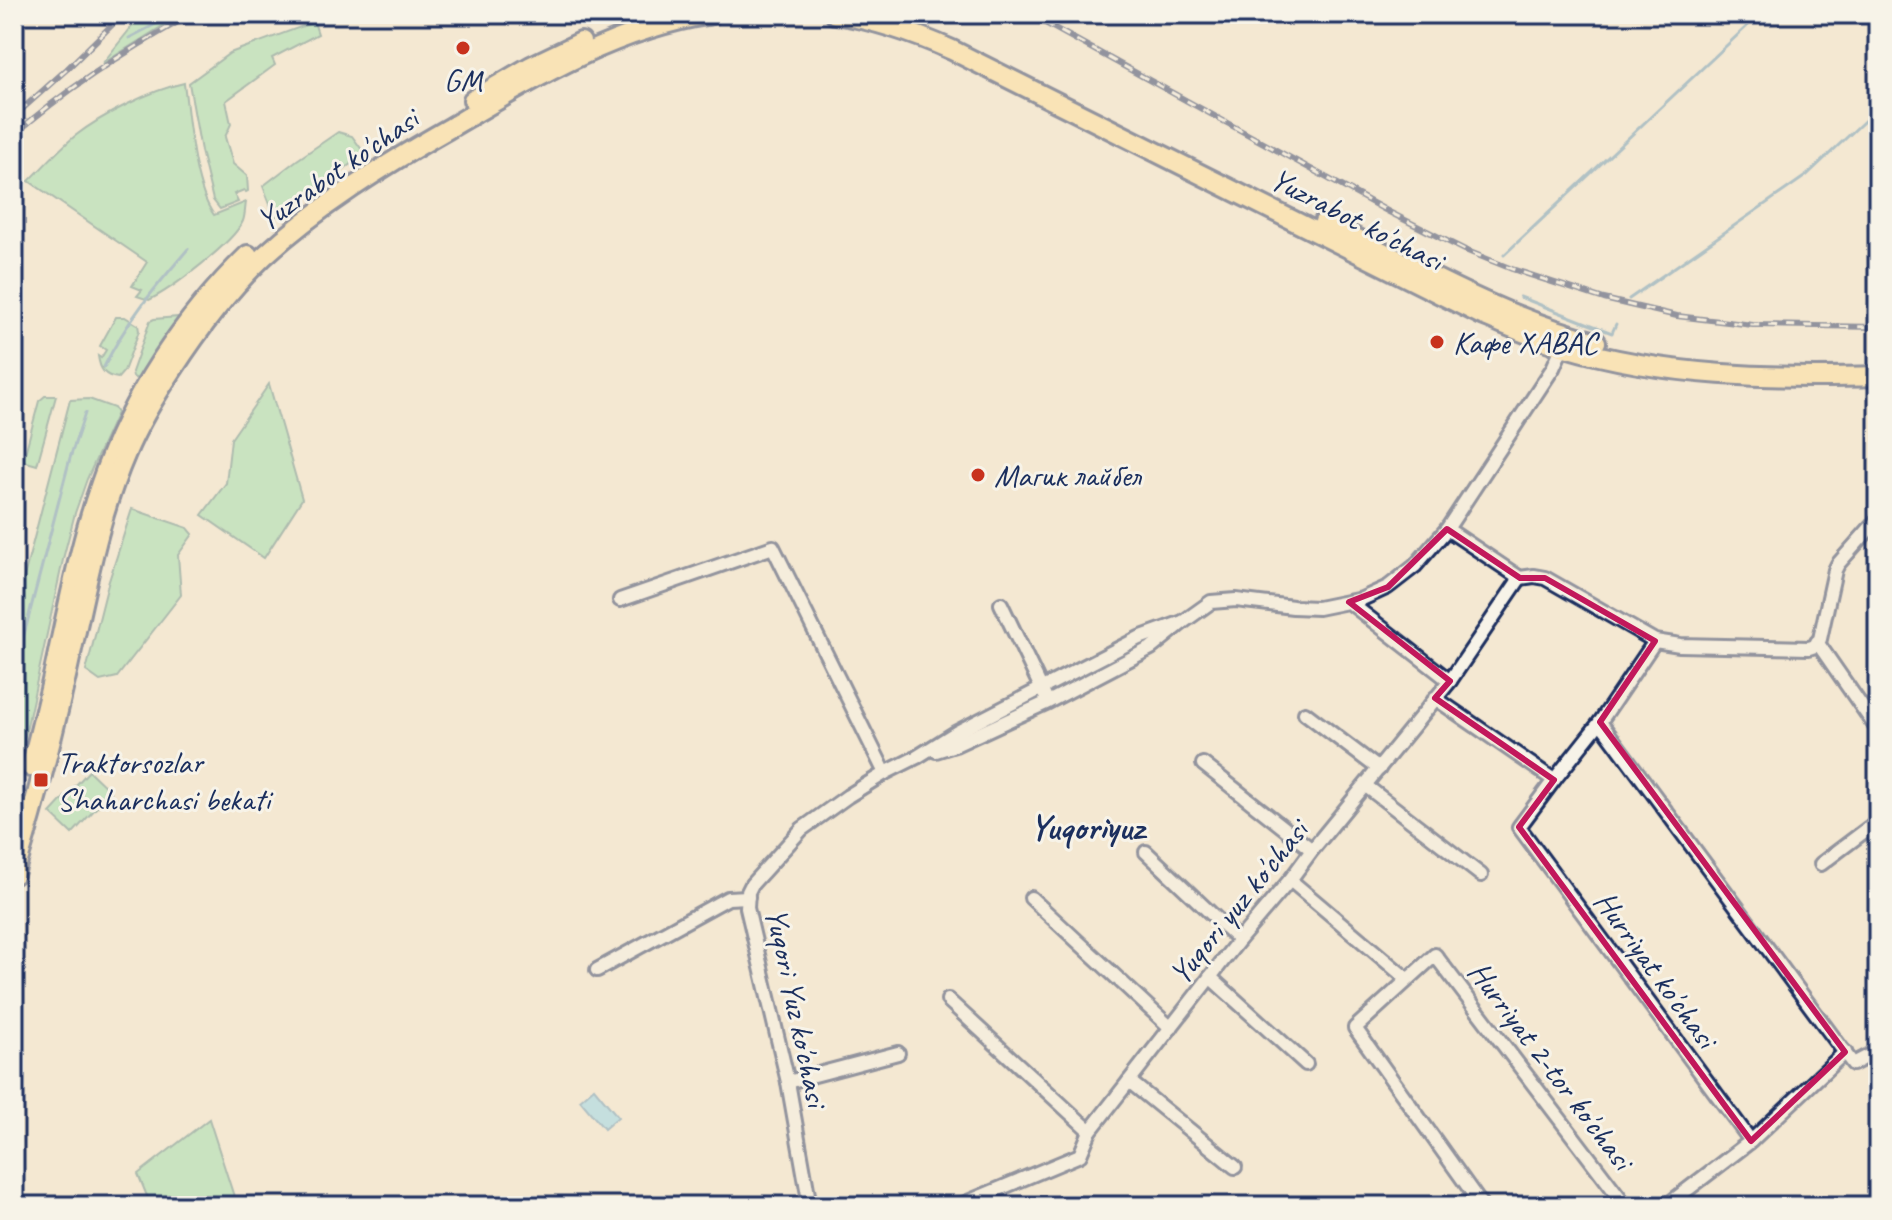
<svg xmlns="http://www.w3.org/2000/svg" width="1892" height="1220" viewBox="0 0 1892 1220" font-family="Caveat,sans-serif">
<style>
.green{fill:#96ddab;stroke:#588684;stroke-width:2}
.water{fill:#8cd5ed;stroke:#5f93b4;stroke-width:2}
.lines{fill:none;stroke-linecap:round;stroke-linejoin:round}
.stream{stroke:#5f93b4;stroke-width:3}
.street-casing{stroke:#1b2f5e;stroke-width:18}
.primary-casing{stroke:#1b2f5e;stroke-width:24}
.street{stroke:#f7f3e8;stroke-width:12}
.primary{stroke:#fedd96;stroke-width:18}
.rail-casing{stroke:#1b2f5e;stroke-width:6}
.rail{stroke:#f7f3e8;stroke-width:3;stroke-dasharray:9;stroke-linecap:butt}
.marked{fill:none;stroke:#c2185b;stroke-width:6;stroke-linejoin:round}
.poi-dot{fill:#c8321e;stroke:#f7f3e8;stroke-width:3}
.labels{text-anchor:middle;stroke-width:6;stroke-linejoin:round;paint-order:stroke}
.poi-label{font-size:32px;fill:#1b2f5e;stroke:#f7f3e8;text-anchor:start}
.street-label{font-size:32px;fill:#1b2f5e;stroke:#f7f3e8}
.quarter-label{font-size:36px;font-weight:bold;fill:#1b2f5e;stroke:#f7f3e8}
</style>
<rect width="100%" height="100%" fill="#f4e8d2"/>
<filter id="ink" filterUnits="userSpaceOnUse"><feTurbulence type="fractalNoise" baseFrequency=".0125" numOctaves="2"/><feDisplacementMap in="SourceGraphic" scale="16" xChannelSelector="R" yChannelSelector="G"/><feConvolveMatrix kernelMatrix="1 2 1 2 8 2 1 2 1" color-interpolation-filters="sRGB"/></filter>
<g filter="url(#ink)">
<g class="green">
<path d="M 142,14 L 184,14 L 172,20 L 102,64 Z"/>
<path d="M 314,22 L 318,34 L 272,58 L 275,65 L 226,101 L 231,124 L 225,137 L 233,164 L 247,176 L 248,191 L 246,192 L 244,190 L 234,194 L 238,202 L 220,209 L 213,200 L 201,151 L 189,83 L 230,53 Z"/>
<path d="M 184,83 C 189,120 193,186 214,215 L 246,202 C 245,208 245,216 243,221 C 233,243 172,289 149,300 L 137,296 L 142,290 L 132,286 L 147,262 L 29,181 C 44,166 59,149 75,136 C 102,115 151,90 184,83 Z"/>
<path d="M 338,132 L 352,136 L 365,154 L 275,217 L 263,186 L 297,160 Z"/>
<path d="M 116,317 L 125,317 L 138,325 L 139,331 L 124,371 L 118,378 C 104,376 100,370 98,356 L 101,358 L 106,350 L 100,346 Z"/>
<path d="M 179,317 L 142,376 L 137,379 L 133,377 L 132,372 L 150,321 L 154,319 Z"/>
<path d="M 269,384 L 302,499 L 264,558 L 202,515 L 226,483 L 231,439 Z"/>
<path d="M 45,396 L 56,396 L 37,465 L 23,461 L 39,401 Z"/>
<path d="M 89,399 L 114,408 L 117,413 L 87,479 L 75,513 L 64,555 L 15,782 L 14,615 L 70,400 Z"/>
<path d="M 132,509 L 188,528 L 193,534 L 178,555 L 181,595 L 117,677 L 100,681 L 86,671 L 108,584 Z"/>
<path d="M 89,771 L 111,792 L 72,834 L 50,813 Z"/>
<path d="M 209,1119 L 237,1206 L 151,1206 L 138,1174 Z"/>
</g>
<path class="water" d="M 594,1088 L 618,1117 L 604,1129 L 580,1100 Z"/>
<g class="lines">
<g class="stream">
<path d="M 129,38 L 175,14"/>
<path d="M 1504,255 L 1760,14"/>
<path d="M 1520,297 L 1612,333 L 1616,324"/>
<path d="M 1629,299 L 1807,175 L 1878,108"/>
<path d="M 104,367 C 127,320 154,289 188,249"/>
<path d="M 14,673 L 70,458 L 85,413"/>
</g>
<defs>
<g id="street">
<path d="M 1447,529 L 1520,578 L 1534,576 L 1545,578 L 1655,641 L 1680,645 L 1809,648 L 1815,646 L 1820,639 L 1835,570 L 1838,564 L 1878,519"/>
<path d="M 620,600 L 773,547 L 885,773"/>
<path d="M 1349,602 L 1450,681"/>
<path d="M 1001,604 L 1045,696"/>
<path d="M 1655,641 L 1600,722 L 1554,780 L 1519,827 L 1751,1141"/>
<path d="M 1817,642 L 1878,730"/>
<path d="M 1435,698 L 1554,780"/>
<path d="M 1305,713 L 1379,769"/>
<path d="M 1600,722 L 1853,1064 L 1878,1051"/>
<path d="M 936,751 L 955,745 L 1048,702 L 1151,648 L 1183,622 L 1211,602 L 1236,600 L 1293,607 L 1318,608 L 1362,599 L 1388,587 L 1415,566 L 1447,529 L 1553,368 L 1565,341"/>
<path d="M 1203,764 L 1312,850"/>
<path d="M 1366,786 L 1481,875"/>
<path d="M 1146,852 L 1239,940"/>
<path d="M 1821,864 L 1878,821"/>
<path d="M 1290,880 L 1407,979"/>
<path d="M 1031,898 L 1171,1028"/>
<path d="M 597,970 L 728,898 L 748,897"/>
<path d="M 1210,977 L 1306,1064"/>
<path d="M 948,1000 L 1090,1131"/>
<path d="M 1129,1081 L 1235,1167"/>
<path d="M 788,1082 L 898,1053"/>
<path d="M 810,1206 L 788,1082 L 747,908 L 748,892 L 752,884 L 802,829 L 848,796 L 885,773 L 917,757 L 957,732 L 1139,638 L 1183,622"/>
<path d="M 958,1206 L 1080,1155 L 1090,1131 L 1239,940 L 1290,880 L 1312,850 L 1450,681 L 1520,578"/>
<path d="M 1482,1206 L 1355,1028 L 1435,955 L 1626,1206"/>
<path d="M 1666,1206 L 1751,1141 L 1845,1052"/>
</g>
<g id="primary">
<path d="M 835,14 C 876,20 914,33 952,50 L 1482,315 C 1509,326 1535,338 1562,346 C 1665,377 1772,379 1878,376"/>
<path d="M 473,100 L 531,66 L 581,42"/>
<path d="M 1324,222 C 1412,266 1500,317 1596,342"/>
<path d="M 31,767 C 41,728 51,688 59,648 C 71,593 82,537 101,483 C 130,398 183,318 248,255"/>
<path d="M 14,874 C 38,797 57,719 74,640 C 88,577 100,513 126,453 C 138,424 155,396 173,369 C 199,329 229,289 264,256 C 319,206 383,166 448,129 C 531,80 615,28 712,14"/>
</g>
</defs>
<use href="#street" class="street-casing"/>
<use href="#primary" class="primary-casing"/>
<use href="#street" class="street"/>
<use href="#primary" class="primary"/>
<defs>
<g id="rail">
<path d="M 1029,14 L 1389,212 L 1465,250 L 1512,269 L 1604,299 L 1677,316 L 1753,325 L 1878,327"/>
<path d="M 20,111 L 67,69 L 123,14"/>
<path d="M 14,135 C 67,88 130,48 192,14"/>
</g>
</defs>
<use href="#rail" class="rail-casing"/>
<use href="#rail" class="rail"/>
</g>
</g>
<path d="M0 0H1892V1220H0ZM 1447,529 L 1520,578 L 1545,578 L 1655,641 L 1600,722 L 1845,1052 L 1751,1141 L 1519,827 L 1554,780 L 1435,698 L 1450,681 L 1349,602 L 1388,587 Z" fill="#f4e8d2" fill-opacity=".55" fill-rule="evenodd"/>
<path class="marked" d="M 1447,529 L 1520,578 L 1545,578 L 1655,641 L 1600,722 L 1845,1052 L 1751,1141 L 1519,827 L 1554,780 L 1435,698 L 1450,681 L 1349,602 L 1388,587 Z"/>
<g class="poi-dot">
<circle cx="463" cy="48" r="8"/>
<circle cx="1437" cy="342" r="8"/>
<circle cx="978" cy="475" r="8"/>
<rect x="33" y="772" width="16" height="16" rx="4"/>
</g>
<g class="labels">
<g class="poi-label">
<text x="463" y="91" text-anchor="middle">GM</text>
<text x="1453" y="353">Кафе ХАВАС</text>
<text x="994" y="486">Магик лайбел</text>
<text x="57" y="773">Traktorsozlar<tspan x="57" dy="37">Shaharchasi bekati</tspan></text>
</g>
<g class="street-label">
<text transform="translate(337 169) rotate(-35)" y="11">Yuzrabot ko'chasi</text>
<text transform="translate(1357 219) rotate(27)" y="11">Yuzrabot ko'chasi</text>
<text transform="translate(1238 902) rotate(-51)" y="11">Yuqori yuz ko'chasi</text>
<text transform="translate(1656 969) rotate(54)" y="11">Hurriyat ko'chasi</text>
<text transform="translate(797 1007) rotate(78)" y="11">Yuqori Yuz ko'chasi</text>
<text transform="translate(1551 1065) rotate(53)" y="11">Hurriyat 2-tor ko'chasi</text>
</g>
<g class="quarter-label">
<text x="1087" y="839">Yuqoriyuz</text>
</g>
</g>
<rect width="1892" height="1220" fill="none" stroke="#f7f3e8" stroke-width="48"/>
<rect x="24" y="24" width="1844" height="1172" fill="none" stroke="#1b2f5e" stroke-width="3" filter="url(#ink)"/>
</svg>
